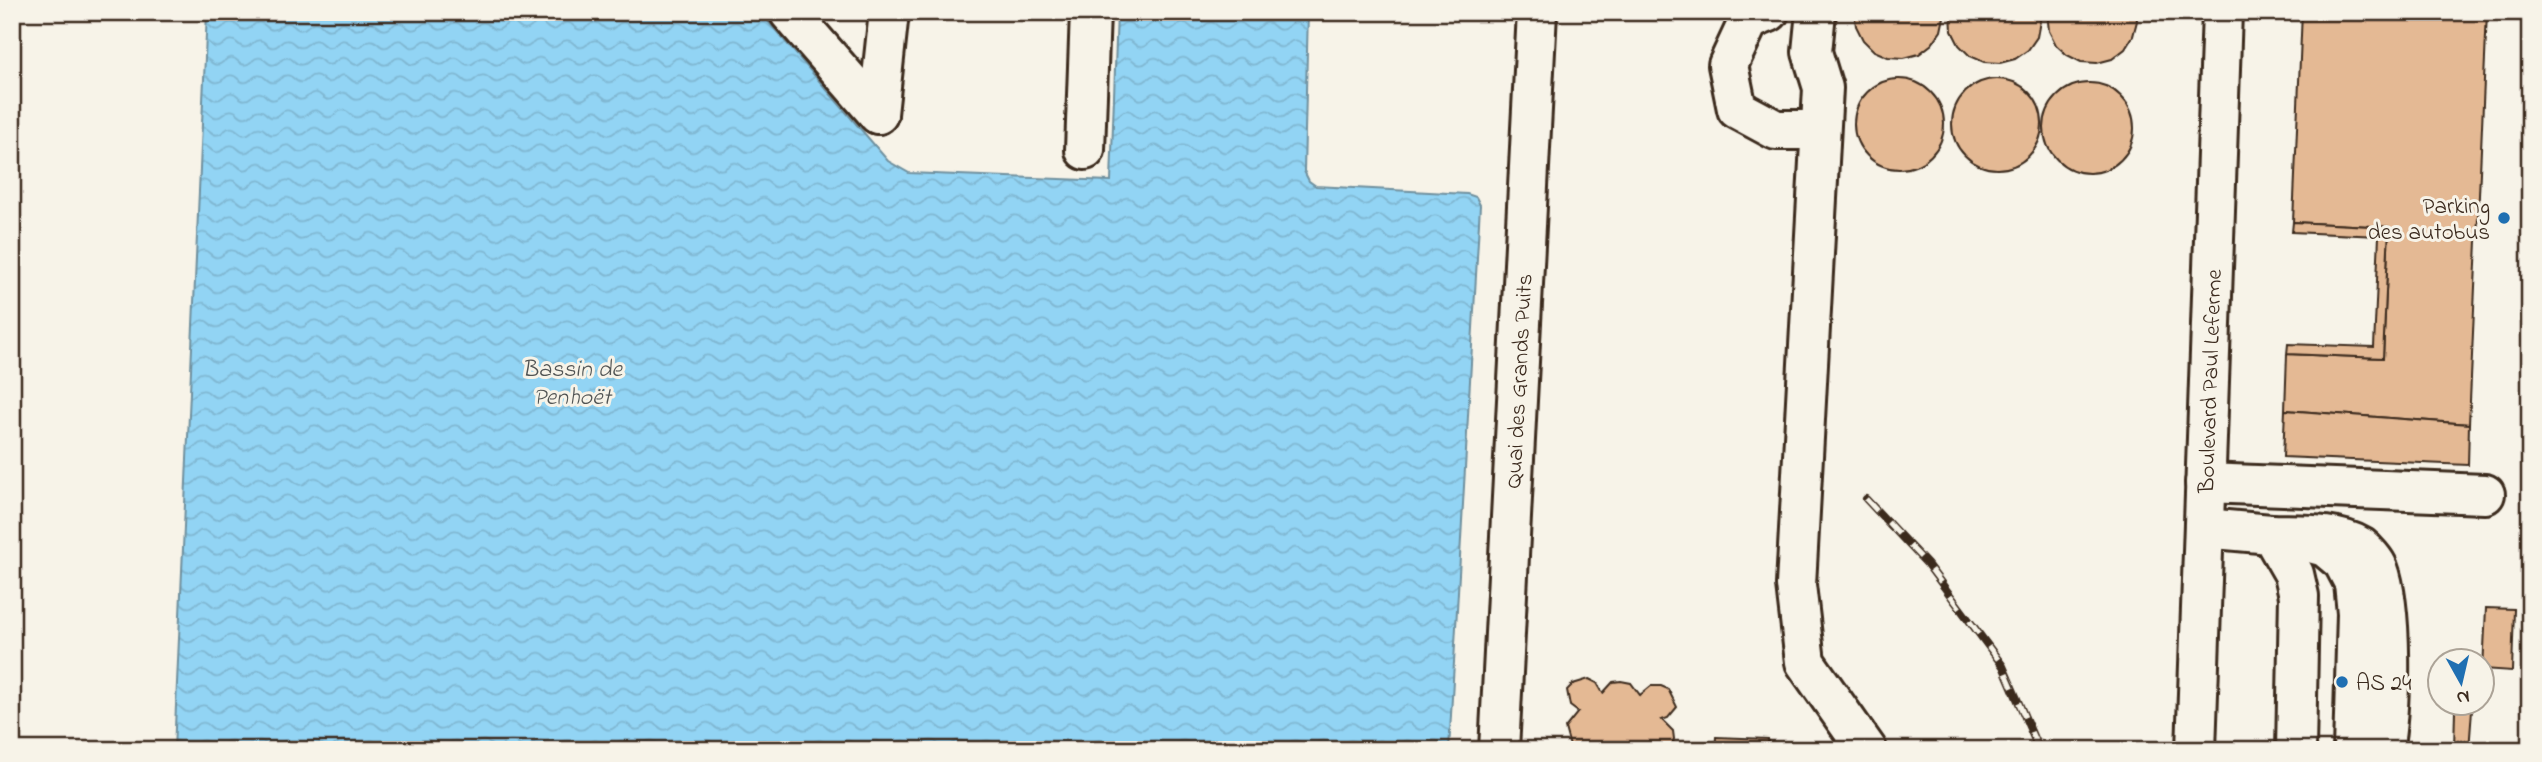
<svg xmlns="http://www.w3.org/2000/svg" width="2542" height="762" viewBox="0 0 2542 762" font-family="'Indie Flower',sans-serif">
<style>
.water{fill:url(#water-waves);stroke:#6f909e;stroke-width:2}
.building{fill:#e4b994;stroke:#3b2a1e;stroke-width:2}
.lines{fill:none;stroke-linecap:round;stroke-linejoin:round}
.minor-casing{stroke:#3b2a1e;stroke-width:44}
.major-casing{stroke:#3b2a1e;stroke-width:44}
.minor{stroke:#f7f3e8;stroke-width:38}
.major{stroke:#f7f3e8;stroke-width:38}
.rail-casing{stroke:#3b2a1e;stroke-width:8}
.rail{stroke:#f7f3e8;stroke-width:5;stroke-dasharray:16;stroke-linecap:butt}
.poi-dot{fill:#1f6fb2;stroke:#f7f3e8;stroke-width:2.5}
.labels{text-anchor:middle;stroke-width:6;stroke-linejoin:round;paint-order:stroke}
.poi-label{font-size:23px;fill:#3b2a1e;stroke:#f7f3e8;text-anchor:end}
.street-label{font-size:23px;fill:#3b2a1e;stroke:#f7f3e8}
.water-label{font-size:24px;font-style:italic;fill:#515454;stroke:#f7f3e8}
</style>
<defs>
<pattern id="water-waves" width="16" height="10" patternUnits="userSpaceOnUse" patternTransform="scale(1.75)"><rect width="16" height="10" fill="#92d4f4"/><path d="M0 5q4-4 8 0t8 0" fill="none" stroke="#7fb6d1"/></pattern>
</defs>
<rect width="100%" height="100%" fill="#f7f3e8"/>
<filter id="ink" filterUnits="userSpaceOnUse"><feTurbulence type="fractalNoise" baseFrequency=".0143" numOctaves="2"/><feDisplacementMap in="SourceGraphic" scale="14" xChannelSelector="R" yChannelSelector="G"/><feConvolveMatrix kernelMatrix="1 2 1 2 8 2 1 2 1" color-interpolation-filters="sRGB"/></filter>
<g filter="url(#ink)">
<path class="water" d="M 207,12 L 760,12 L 888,161 L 909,173 L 1111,181 L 1117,12 L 1308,12 L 1304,171 L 1309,181 L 1316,186 L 1467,194 L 1476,197 L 1480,205 L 1449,750 L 174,750 Z"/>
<g class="building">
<path d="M 1854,12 L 1944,12 L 1944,17 L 1941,31 L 1932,44 L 1919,54 L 1904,58 L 1888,57 L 1874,51 L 1863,40 L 1856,26 Z"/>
<path d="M 1951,12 L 2039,12 L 2040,21 L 2037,37 L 2028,50 L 2015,59 L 2000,63 L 1984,62 L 1970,56 L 1959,45 L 1952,31 Z"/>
<path d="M 2047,12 L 2136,12 L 2137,21 L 2133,36 L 2125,49 L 2112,59 L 2097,63 L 2081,62 L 2067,55 L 2056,45 L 2049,31 Z"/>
<path d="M 2302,12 L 2487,12 L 2469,424 L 2285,410 L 2287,354 L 2383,358 L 2389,227 L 2293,222 Z"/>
<circle cx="1997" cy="124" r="45"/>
<circle cx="1899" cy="124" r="45"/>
<circle cx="2089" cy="128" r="45"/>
<path d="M 2293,222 L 2389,227 L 2383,358 L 2287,354 L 2288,344 L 2374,347 L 2379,236 L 2292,232 Z"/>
<path d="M 2285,410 L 2469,424 L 2468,465 L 2283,457 Z"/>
<path d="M 2486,608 L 2514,609 L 2512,671 L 2483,669 Z"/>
<path d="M 1589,679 L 1597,683 L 1603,693 L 1613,682 L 1621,681 L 1631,683 L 1640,695 L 1651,686 L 1661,686 L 1668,689 L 1677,707 L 1668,718 L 1662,720 L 1673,731 L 1674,739 L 1671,750 L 1571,750 L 1565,728 L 1578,712 L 1570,706 L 1567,690 L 1573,684 Z"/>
<path d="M 2455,710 L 2472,710 L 2469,750 L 2454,750 Z"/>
<path d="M 1716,737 L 1768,739 L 1768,750 L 1715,750 Z"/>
</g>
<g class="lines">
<defs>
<g id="minor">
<path d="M 789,12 L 878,114"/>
<path d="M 1769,12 L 1749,20 L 1728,65 L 1737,109 L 1776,130 L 1820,130"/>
<path d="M 1816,12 L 1812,52 L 1823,88 L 1796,585 L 1805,662 L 1867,750"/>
<path d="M 878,114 L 889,12"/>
<path d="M 1085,150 L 1090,12"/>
<path d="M 2205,483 L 2485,494"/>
<path d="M 2204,528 L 2271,534 L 2294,574 L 2299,596 L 2296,750"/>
<path d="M 2271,534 C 2298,535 2337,532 2361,547 C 2366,551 2376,562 2378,568 C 2393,608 2391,707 2383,750"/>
<path d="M 2314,544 L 2325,547 L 2343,562 L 2354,583 L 2357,613 L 2353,750"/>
<path d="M 1499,750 L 1537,12"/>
</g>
<path id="major" d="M 2196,750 L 2222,12"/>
</defs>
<use href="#minor" class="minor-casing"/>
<use href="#major" class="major-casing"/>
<use href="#minor" class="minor"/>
<use href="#major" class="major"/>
<defs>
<path id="rail" d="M 1866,499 L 1927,564 L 2003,666 L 2039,750"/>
</defs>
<use href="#rail" class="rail-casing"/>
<use href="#rail" class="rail"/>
</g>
</g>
<g class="poi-dot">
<circle cx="2504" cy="218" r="7"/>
<circle cx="2342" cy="682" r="7"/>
</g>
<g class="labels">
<g class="poi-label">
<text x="2490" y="213">Parking<tspan x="2490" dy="26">des autobus</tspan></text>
<text x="2356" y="690" text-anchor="start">AS 24</text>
</g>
<g class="street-label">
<text transform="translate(1518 381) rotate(-87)" y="8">Quai des Grands Puits</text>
<text transform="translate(2209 381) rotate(-88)" y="8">Boulevard Paul Leferme</text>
</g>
<g class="water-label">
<text x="572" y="376">Bassin de<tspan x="572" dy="28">Penhoët</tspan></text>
</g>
</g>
<rect width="2542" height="762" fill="none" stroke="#f7f3e8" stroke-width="42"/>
<rect x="21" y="21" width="2500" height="720" fill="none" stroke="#3b2a1e" stroke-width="2.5" filter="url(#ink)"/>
<g transform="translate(2461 682) rotate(172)"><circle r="33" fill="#f7f3e8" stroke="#aca397" stroke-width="2"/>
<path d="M0-5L12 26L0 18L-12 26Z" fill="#1f6fb2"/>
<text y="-10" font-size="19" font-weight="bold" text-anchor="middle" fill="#3b2a1e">N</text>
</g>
</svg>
